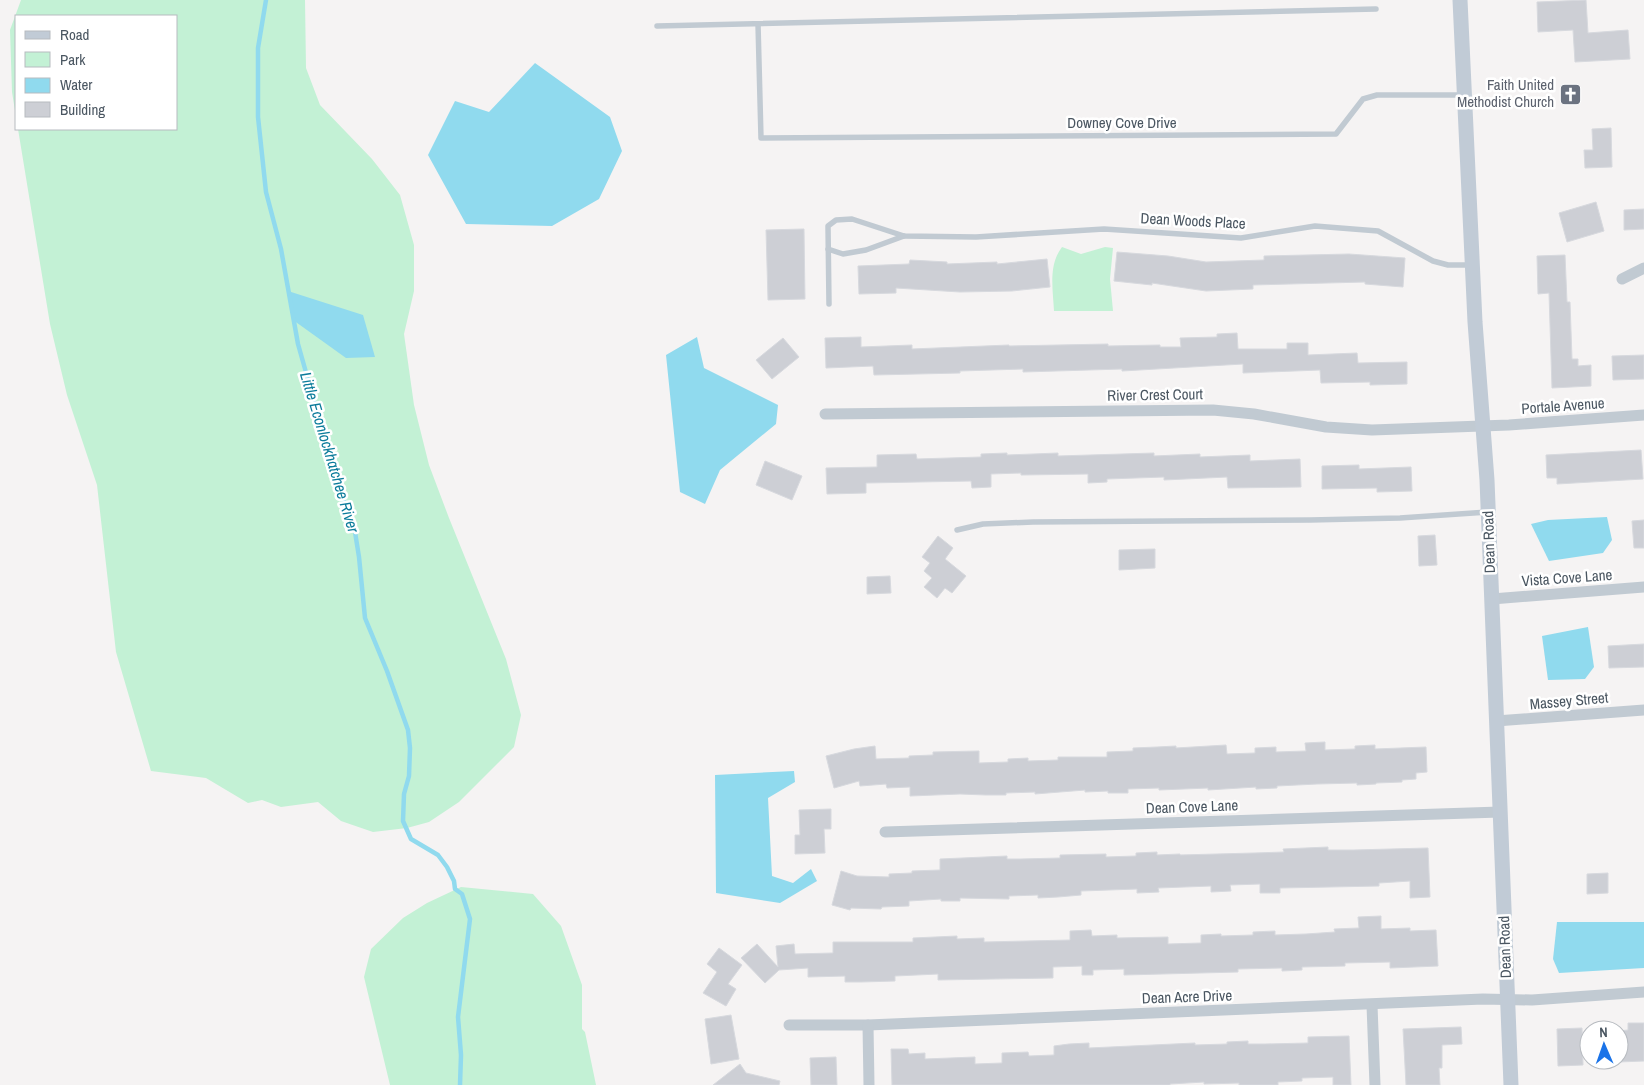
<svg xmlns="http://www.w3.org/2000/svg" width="1644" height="1085" viewBox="0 0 1644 1085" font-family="'Archivo Narrow',sans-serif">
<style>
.green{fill:#c3f1d5}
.water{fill:#90daee}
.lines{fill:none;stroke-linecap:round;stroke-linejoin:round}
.stream{stroke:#90daee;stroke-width:4.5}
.building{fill:#cdcfd5;stroke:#d7d9de}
.service{stroke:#c1cad2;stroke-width:5.5}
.minor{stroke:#c1cad2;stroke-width:11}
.secondary{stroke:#c1cbd6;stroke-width:15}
.labels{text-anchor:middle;stroke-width:5;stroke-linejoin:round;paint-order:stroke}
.worship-label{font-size:15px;fill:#5b616d;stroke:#fff;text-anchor:end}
.street-label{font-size:15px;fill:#4a5661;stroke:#fff}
.water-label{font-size:16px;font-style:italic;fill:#0c7c9b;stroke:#fff}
</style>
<rect width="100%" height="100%" fill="#f5f3f3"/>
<g class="green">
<path d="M 21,0 L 305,0 L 306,68 L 320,105 L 372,159 L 400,195 L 414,245 L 414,291 L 404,334 L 414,405 L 429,465 L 449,518 L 506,659 L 521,715 L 514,747 L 459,802 L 429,822 L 407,828 L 373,832 L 341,821 L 318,802 L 281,807 L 262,800 L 248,803 L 206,778 L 151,771 L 116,652 L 97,485 L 67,395 L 50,324 L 18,129 L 176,129 L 176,16 L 16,16 L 16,117 L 12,92 L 10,30 Z"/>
<path d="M 1062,247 L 1081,254 L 1105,247 L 1113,248 L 1110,279 L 1113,311 L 1054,311 C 1053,290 1048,265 1062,247 Z"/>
<path d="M 461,887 L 533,894 L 561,926 L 582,985 L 582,1029 L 585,1032 L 596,1085 L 390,1085 L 364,977 L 371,949 L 403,918 L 427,903 Z"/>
</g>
<g class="water">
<path d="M 535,63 L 610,117 L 622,151 L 599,199 L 552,226 L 466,224 L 428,155 L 455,101 L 489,112 Z"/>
<path d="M 288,291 L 363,315 L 375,357 L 346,358 L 293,320 Z"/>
<path d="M 697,337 L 704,368 L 778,405 L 776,424 L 720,470 L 705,504 L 680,492 L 666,355 Z"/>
<path d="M 1607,517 L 1612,540 L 1603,553 L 1549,561 L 1531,524 L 1548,520 Z"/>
<path d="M 1588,627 L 1594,667 L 1585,679 L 1548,680 L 1542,636 Z"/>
<path d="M 794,771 L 795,782 L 768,798 L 772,876 L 793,883 L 811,869 L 817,881 L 780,903 L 716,893 L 715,775 Z"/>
<path d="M 1557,922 L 1644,922 L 1644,968 L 1559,973 L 1553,959 Z"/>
</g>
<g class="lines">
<path class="stream" d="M 266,0 L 258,48 L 258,117 L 266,192 L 281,249 L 298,344 L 336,479 L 355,532 L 359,557 L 365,618 L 387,671 L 408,730 L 410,748 L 409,776 L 404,794 L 403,821 L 411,839 L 438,855 L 447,867 L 454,881 L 455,889 L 462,894 L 470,919 L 458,1017 L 461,1055 L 460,1085"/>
</g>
<g class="building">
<path d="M 1586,0 L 1588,33 L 1628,30 L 1630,59 L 1575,62 L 1573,30 L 1538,32 L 1537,2 Z"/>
<path d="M 1611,128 L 1612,167 L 1585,168 L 1584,150 L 1593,150 L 1592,129 Z"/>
<path d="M 1596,202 L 1604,231 L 1567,242 L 1559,213 Z"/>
<path d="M 1644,209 L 1644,229 L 1624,230 L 1624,210 Z"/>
<path d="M 804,229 L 805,299 L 768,300 L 766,230 Z"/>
<path d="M 1117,252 L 1168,256 L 1206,262 L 1264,260 L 1264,256 L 1349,254 L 1405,258 L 1403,287 L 1365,284 L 1365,282 L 1253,285 L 1253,289 L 1206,291 L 1152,283 L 1152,285 L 1114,281 Z"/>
<path d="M 1565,255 L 1567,302 L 1570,302 L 1572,359 L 1578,359 L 1578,366 L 1591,365 L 1591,386 L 1552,388 L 1549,293 L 1538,294 L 1537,256 Z"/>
<path d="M 1047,259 L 1050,287 L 1012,291 L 960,292 L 896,288 L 896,293 L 859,294 L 858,266 L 909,264 L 910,260 L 947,262 L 947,264 L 997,262 L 997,264 Z"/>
<path d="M 1237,333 L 1238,349 L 1287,349 L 1287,343 L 1308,343 L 1308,355 L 1357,353 L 1358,363 L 1407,362 L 1407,384 L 1370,385 L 1370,382 L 1321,383 L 1320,370 L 1243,373 L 1243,364 L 1122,371 L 1122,369 L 1023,372 L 1023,369 L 960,371 L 960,373 L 874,375 L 873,366 L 826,368 L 825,338 L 861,337 L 861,347 L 912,345 L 912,349 L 1009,345 L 1009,346 L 1108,344 L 1108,346 L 1160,345 L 1160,347 L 1181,347 L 1180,338 L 1217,337 L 1217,334 Z"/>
<path d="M 783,338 L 799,357 L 772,379 L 756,360 Z"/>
<path d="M 1644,355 L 1644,379 L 1613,380 L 1612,356 Z"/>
<path d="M 1641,450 L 1643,479 L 1557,484 L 1557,478 L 1547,478 L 1546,455 Z"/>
<path d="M 1007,453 L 1007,455 L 1058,453 L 1058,456 L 1154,453 L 1154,456 L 1200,454 L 1200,457 L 1250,455 L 1250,461 L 1300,459 L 1301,487 L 1228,488 L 1227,477 L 1164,480 L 1164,477 L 1107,479 L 1107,482 L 1088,483 L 1088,474 L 1021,475 L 1021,473 L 991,474 L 991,487 L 972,488 L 971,481 L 866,483 L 866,493 L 827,494 L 826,468 L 877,467 L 877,455 L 916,454 L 917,459 L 981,457 L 981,454 Z"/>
<path d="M 765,461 L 802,476 L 792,500 L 756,485 Z"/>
<path d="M 1359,465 L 1359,469 L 1411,467 L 1412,491 L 1377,492 L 1377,488 L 1322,489 L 1322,466 Z"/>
<path d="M 1644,520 L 1644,548 L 1634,548 L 1632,521 Z"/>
<path d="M 1435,535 L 1437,565 L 1419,566 L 1418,536 Z"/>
<path d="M 938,536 L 953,548 L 945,559 L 966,576 L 952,593 L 945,588 L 937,598 L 924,587 L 932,578 L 924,571 L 930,563 L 922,557 Z"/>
<path d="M 1155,549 L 1155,568 L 1119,570 L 1119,550 Z"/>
<path d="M 890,576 L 891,593 L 867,594 L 867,577 Z"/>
<path d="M 1644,644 L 1644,667 L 1609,668 L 1608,646 Z"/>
<path d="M 1325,742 L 1325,750 L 1355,749 L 1355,746 L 1375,745 L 1375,749 L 1426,747 L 1427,772 L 1416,773 L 1416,779 L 1402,780 L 1402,782 L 1376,783 L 1376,784 L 1357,785 L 1357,783 L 1317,784 L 1277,786 L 1277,788 L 1256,789 L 1256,787 L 1208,790 L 1208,788 L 1159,790 L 1159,788 L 1128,789 L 1128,793 L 1108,793 L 1108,791 L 1085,792 L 1085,790 L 1035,794 L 1035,792 L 1006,793 L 1006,795 L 986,795 L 960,794 L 910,796 L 910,787 L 887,788 L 886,784 L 860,786 L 859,781 L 834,788 L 826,756 L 854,749 L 875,746 L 876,759 L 909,758 L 909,756 L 933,755 L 933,752 L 979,751 L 979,763 L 1008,762 L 1008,759 L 1028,758 L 1028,761 L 1058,760 L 1058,757 L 1107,757 L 1107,752 L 1133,751 L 1133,748 L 1157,747 L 1176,746 L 1176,748 L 1226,745 L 1227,754 L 1255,753 L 1255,748 L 1276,747 L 1276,752 L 1306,751 L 1305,743 Z"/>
<path d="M 831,809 L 831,829 L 824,829 L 825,853 L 795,854 L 795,835 L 800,835 L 799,810 Z"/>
<path d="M 1328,847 L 1328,850 L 1354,850 L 1428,848 L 1430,897 L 1410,898 L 1410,881 L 1379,883 L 1379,886 L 1280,888 L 1280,893 L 1260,893 L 1260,884 L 1230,885 L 1231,891 L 1211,892 L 1211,886 L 1158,888 L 1159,892 L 1137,893 L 1137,889 L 1081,891 L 1081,895 L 1058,897 L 1038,898 L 1038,895 L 1009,896 L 1009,899 L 960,898 L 960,901 L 941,901 L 941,899 L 909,901 L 909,906 L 882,907 L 881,909 L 851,908 L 850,910 L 832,905 L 841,871 L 857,876 L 889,877 L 889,874 L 912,873 L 912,871 L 940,870 L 940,859 L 1007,856 L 1007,859 L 1021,859 L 1060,858 L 1060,855 L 1106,854 L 1106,857 L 1136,856 L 1136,853 L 1157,852 L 1157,855 L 1180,854 L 1180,855 L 1254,853 L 1284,852 L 1283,849 Z"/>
<path d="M 1608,873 L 1608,893 L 1587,894 L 1587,874 Z"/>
<path d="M 1381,916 L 1381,929 L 1410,928 L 1410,931 L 1436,930 L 1438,966 L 1390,968 L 1390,962 L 1345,963 L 1345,966 L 1302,967 L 1302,970 L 1282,971 L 1282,968 L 1238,969 L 1238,972 L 1124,975 L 1124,969 L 1093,970 L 1093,975 L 1082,975 L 1082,966 L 1053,967 L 1053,978 L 938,980 L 938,974 L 895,976 L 895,981 L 861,982 L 845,982 L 845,976 L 808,977 L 808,968 L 779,970 L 765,983 L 741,958 L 757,944 L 778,967 L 776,946 L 794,944 L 795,954 L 833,953 L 833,942 L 913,942 L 913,938 L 957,936 L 957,939 L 984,938 L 984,942 L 1070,940 L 1070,931 L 1091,930 L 1092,936 L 1117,935 L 1117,938 L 1168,937 L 1168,944 L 1201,943 L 1201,935 L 1221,934 L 1221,936 L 1253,935 L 1253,932 L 1275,931 L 1275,935 L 1306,934 L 1335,932 L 1334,929 L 1359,928 L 1358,917 Z"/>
<path d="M 719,948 L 742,965 L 728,984 L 736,989 L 726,1006 L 703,993 L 717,972 L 707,964 Z"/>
<path d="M 731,1015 L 739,1059 L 711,1064 L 705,1019 Z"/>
<path d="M 1628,1023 L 1644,1023 L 1644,1061 L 1619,1062 L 1619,1031 L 1628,1030 Z"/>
<path d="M 1461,1027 L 1462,1044 L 1442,1045 L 1442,1068 L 1439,1068 L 1440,1085 L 1406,1085 L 1403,1029 Z"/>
<path d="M 1582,1028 L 1583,1065 L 1558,1066 L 1557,1029 Z"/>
<path d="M 1349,1036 L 1351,1085 L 1333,1085 L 1333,1077 L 1302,1078 L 1302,1081 L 1278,1082 L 1278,1085 L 1239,1085 L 1239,1083 L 1204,1084 L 1204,1082 L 1170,1084 L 1170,1085 L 892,1085 L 891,1049 L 908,1049 L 909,1054 L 925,1053 L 925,1059 L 975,1057 L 975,1064 L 1002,1063 L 1002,1053 L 1028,1052 L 1029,1056 L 1054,1055 L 1054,1046 L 1069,1044 L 1089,1043 L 1089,1048 L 1195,1043 L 1195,1045 L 1227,1044 L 1227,1042 L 1248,1041 L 1248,1044 L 1265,1044 L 1308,1043 L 1308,1037 Z"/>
<path d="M 836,1057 L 837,1085 L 811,1085 L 810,1058 Z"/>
<path d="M 740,1064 L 746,1073 L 780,1081 L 779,1085 L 713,1085 Z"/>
</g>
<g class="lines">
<g class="service">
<path d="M 758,24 L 761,138 L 1336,134 L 1363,99 L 1377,95 L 1463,95"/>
<path d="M 657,26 L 1376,9"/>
<path d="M 828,249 L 843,254 L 866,250 L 904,236"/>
<path d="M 829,304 L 828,226 L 836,220 L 852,219 L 904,236 L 976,237 L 1104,229 L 1241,238 L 1315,226 L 1378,231 L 1433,261 L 1448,265 L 1470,265"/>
<path d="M 957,530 L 983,524 L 1033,522 L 1310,520 L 1400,518 L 1488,512"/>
</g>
<g class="minor">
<path d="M 1622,279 L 1644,268"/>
<path d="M 825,414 L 1213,410 L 1254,414 L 1326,427 L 1372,430 L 1509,425 L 1644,415"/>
<path d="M 1492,599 L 1644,587"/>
<path d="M 1496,721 L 1644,710"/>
<path d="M 885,832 L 1500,812"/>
<path d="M 1372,1005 L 1375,1085"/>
<path d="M 789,1025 L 868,1025 L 1483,999 L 1532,1000 L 1644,992"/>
<path d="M 868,1025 L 869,1085"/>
</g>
<path class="secondary" d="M 1460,0 L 1475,322 L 1487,480 L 1511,1085"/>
</g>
<defs>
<symbol id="church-square" viewBox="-11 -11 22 22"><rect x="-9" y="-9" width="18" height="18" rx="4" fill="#6b7280" stroke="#fff"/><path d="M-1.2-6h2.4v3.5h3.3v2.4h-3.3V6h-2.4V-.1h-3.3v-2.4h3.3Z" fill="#fff"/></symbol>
</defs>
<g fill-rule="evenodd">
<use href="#church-square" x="1558" y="82" width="25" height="25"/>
</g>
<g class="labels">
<g class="worship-label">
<text x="1554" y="90">Faith United<tspan x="1554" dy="17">Methodist Church</tspan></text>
</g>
<g class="street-label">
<text x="1122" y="128">Downey Cove Drive</text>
<text transform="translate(1193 221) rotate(3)" y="5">Dean Woods Place</text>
<text transform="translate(1155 395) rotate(-1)" y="5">River Crest Court</text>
<text transform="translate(1563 406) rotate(-4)" y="5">Portale Avenue</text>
<text transform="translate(1489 542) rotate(-92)" y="5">Dean Road</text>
<text transform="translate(1567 578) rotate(-4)" y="5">Vista Cove Lane</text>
<text transform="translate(1569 701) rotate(-5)" y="5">Massey Street</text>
<text transform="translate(1192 807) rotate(-2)" y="5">Dean Cove Lane</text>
<text transform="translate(1505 947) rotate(-92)" y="5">Dean Road</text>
<text transform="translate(1187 997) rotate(-2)" y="5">Dean Acre Drive</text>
</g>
<g class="water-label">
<text transform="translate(330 452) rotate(73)" y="6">Little Econlockhatchee River</text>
</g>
</g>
<rect x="15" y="15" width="162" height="115" fill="#ffffff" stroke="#b7bbc0"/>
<rect x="25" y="31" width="25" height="8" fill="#c1cbd6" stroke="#b7bbc0"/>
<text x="60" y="40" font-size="15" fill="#4a5661">Road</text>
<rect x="25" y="52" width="25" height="15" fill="#c3f1d5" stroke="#b7bbc0"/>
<text x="60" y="65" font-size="15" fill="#4a5661">Park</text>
<rect x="25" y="78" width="25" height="15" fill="#90daee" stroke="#b7bbc0"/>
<text x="60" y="90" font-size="15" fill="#4a5661">Water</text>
<rect x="25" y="102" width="25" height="15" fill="#cdcfd5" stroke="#b7bbc0"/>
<text x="60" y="115" font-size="15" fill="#4a5661">Building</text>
<g transform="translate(1604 1045) rotate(358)"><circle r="24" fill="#ffffff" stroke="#b7bbc0"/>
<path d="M0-4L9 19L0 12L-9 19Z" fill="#1a73e8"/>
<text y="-8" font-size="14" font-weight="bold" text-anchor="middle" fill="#4a5661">N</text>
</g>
</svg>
